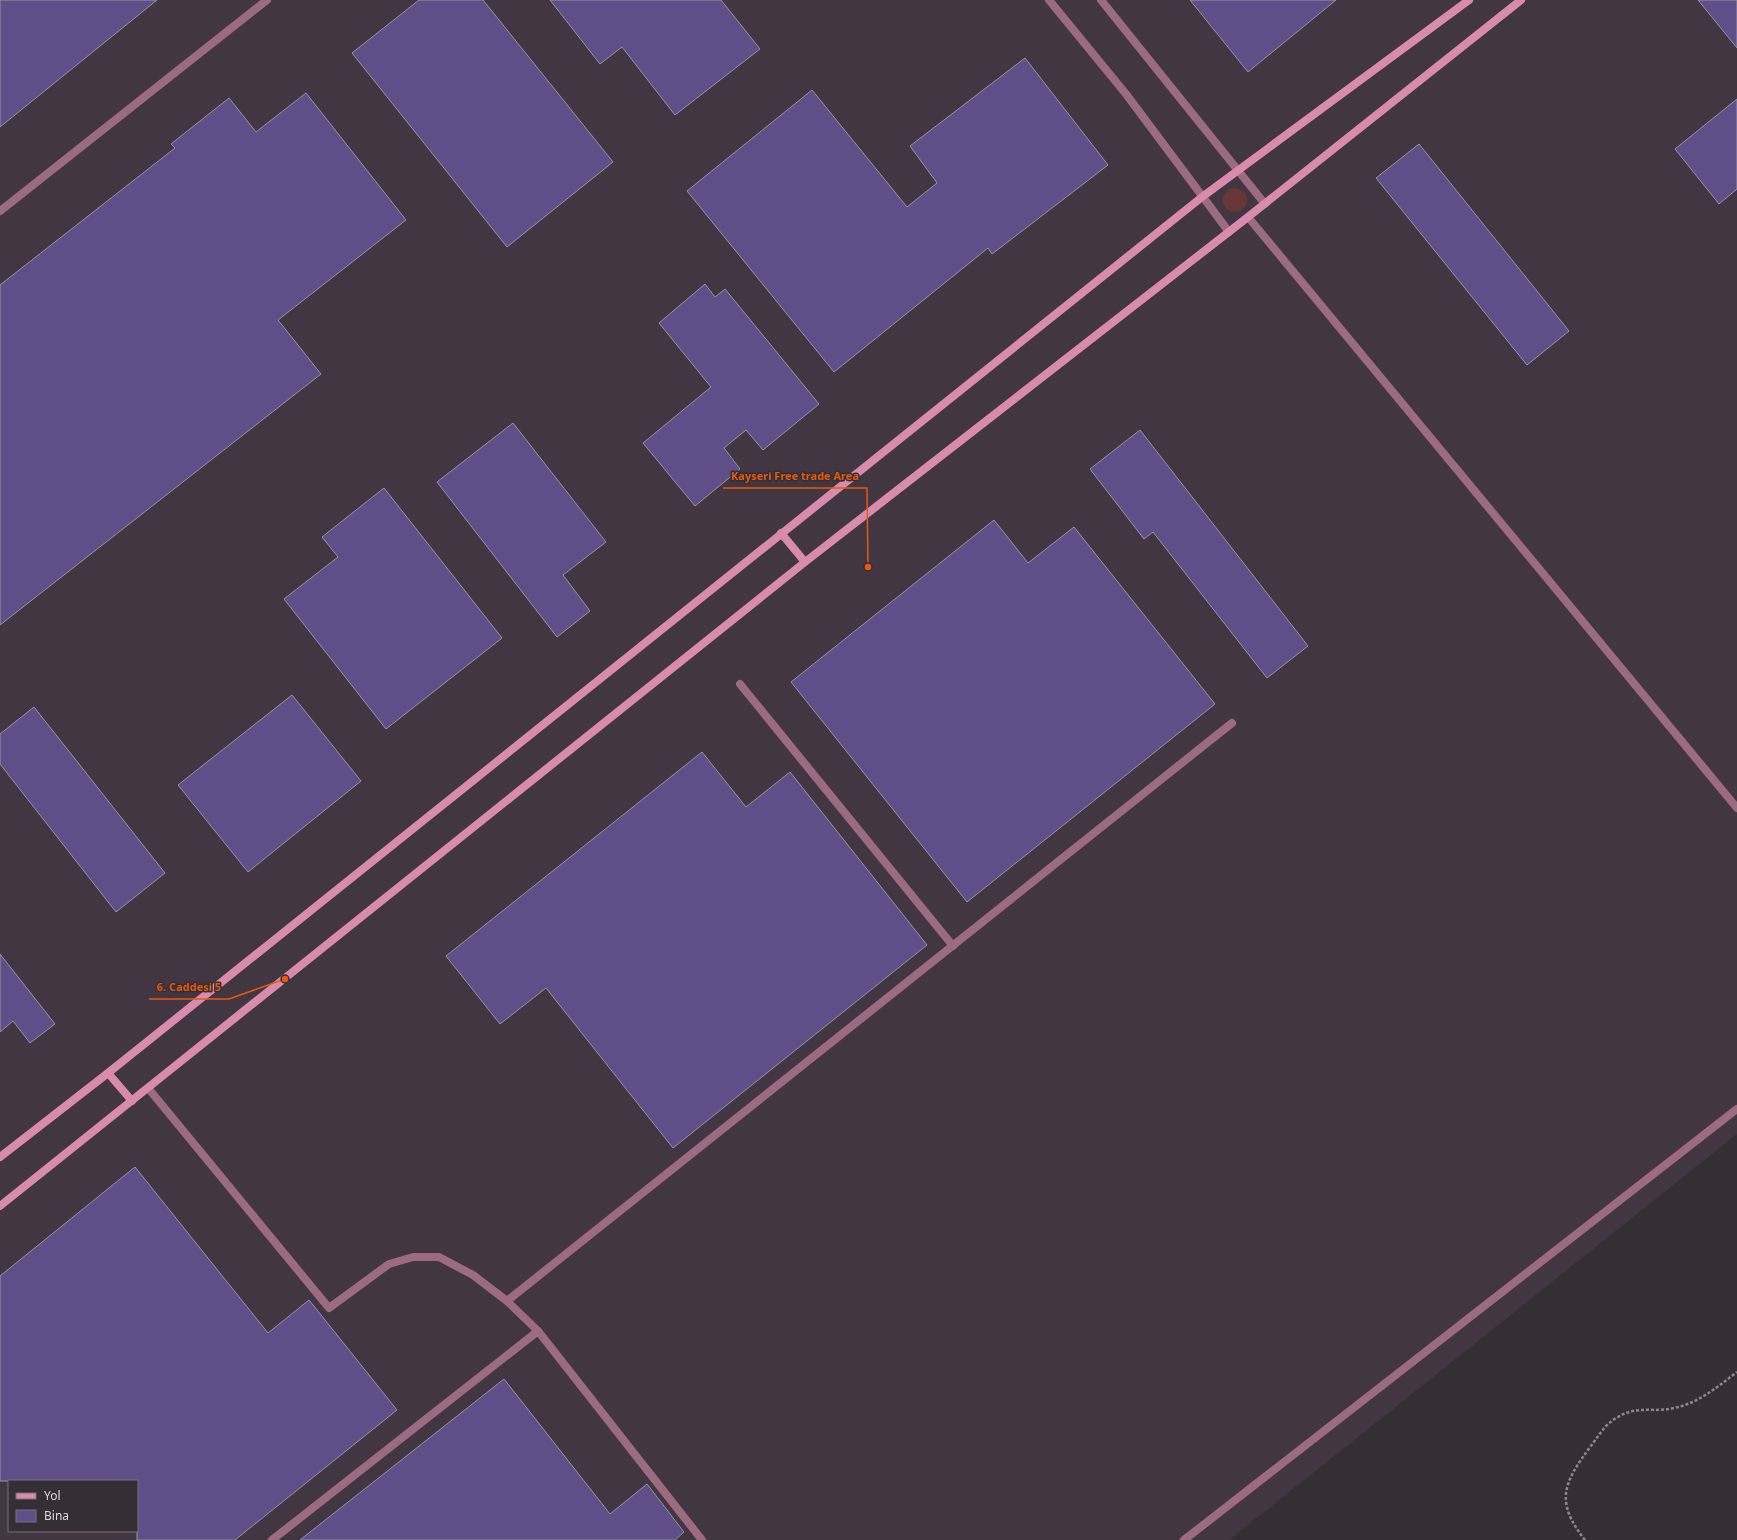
<svg xmlns="http://www.w3.org/2000/svg" width="1737" height="1540" viewBox="0 0 1737 1540" font-family="'Noto Sans',sans-serif">
<style>
.built{fill:#413641;fill-rule:evenodd}
.green{fill:#673738}
.building{fill:#5f4e88;stroke:#97959f}
.lines{fill:none;stroke-linecap:round;stroke-linejoin:round}
.path{stroke:#8d888d;stroke-width:2.5;stroke-dasharray:3 2;stroke-linecap:butt}
.street{stroke:#9c6b81;stroke-width:8}
.secondary{stroke:#d98bae;stroke-width:8}
.leader{fill:none;stroke:#e8590c;stroke-width:1.5}
.callout-dot{fill:#e8590c;stroke:#352e35;stroke-width:1.5}
.callout-label{font-size:11px;text-anchor:middle;font-weight:bold;fill:#e8590c;stroke:#352e35;stroke-width:3;stroke-linejoin:round;paint-order:stroke}
</style>
<rect width="100%" height="100%" fill="#352e35"/>
<path class="built" d="M 0,0 L 1737,0 L 1737,1134 L 1229,1540 L 0,1540 ZM 9,1481 L 137,1481 L 137,1531 L 9,1531 Z"/>
<circle class="green" cx="1235" cy="200" r="12"/>
<g class="building">
<path d="M 0,0 L 157,0 L 0,127 Z"/>
<path d="M 419,0 L 483,0 L 613,162 L 507,247 L 352,53 Z"/>
<path d="M 550,0 L 721,0 L 760,49 L 675,115 L 622,47 L 600,64 Z"/>
<path d="M 1190,0 L 1336,0 L 1248,72 Z"/>
<path d="M 1698,0 L 1737,0 L 1737,48 Z"/>
<path d="M 1025,58 L 1108,165 L 992,254 L 988,248 L 834,372 L 687,191 L 812,90 L 907,207 L 937,183 L 910,146 Z"/>
<path d="M 306,93 L 406,220 L 278,320 L 321,374 L 0,625 L 0,285 L 175,148 L 171,144 L 229,98 L 256,132 Z"/>
<path d="M 1737,99 L 1737,189 L 1719,204 L 1675,149 Z"/>
<path d="M 1419,144 L 1569,331 L 1527,365 L 1376,178 Z"/>
<path d="M 705,284 L 715,297 L 725,289 L 819,404 L 763,450 L 746,430 L 724,448 L 740,469 L 695,506 L 643,443 L 711,387 L 659,323 Z"/>
<path d="M 513,423 L 606,542 L 563,575 L 590,611 L 557,637 L 437,482 Z"/>
<path d="M 1140,430 L 1308,646 L 1267,678 L 1153,532 L 1144,539 L 1090,469 Z"/>
<path d="M 384,488 L 502,638 L 386,729 L 284,599 L 338,557 L 322,537 Z"/>
<path d="M 994,520 L 1028,563 L 1074,527 L 1215,704 L 967,902 L 791,682 Z"/>
<path d="M 292,695 L 361,781 L 248,872 L 178,785 Z"/>
<path d="M 34,707 L 165,873 L 116,912 L 0,764 L 0,734 Z"/>
<path d="M 702,752 L 746,807 L 790,772 L 927,945 L 673,1148 L 546,988 L 500,1024 L 446,956 Z"/>
<path d="M 0,954 L 55,1024 L 30,1043 L 13,1021 L 0,1032 Z"/>
<path d="M 135,1167 L 268,1333 L 309,1300 L 397,1410 L 235,1540 L 137,1540 L 137,1481 L 0,1481 L 0,1276 Z"/>
<path d="M 504,1379 L 610,1514 L 647,1484 L 684,1532 L 675,1540 L 300,1540 Z"/>
</g>
<g class="lines">
<path class="path" d="M 1585,1540 C 1554,1501 1564,1482 1591,1446 C 1599,1435 1606,1423 1618,1417 C 1637,1405 1655,1413 1674,1408 C 1699,1403 1717,1387 1737,1372"/>
<g class="street">
<path d="M 1049,0 L 1126,94 L 1229,232"/>
<path d="M 1101,0 L 1265,204"/>
<path d="M 0,211 L 267,0"/>
<path d="M 1248,217 L 1737,808"/>
<path d="M 740,684 L 953,946"/>
<path d="M 148,1088 L 329,1308 L 389,1264 L 413,1257 L 439,1257 L 473,1275 L 507,1301 L 538,1331 L 702,1540"/>
<path d="M 507,1301 L 1232,723"/>
<path d="M 272,1540 L 538,1331"/>
<path d="M 1184,1540 L 1737,1109"/>
</g>
<g class="secondary">
<path d="M 781,533 L 805,562"/>
<path d="M 108,1073 L 132,1101"/>
<path d="M 0,1157 L 108,1073 L 1202,197 L 1469,0"/>
<path d="M 0,1206 L 805,562 L 1248,217 L 1521,0"/>
</g>
</g>
<path class="leader" d="M868 567L867 488H723M285 979L229 999H149"/>
<g class="callout-dot">
<circle cx="868" cy="567" r="4"/>
<circle cx="285" cy="979" r="4"/>
</g>
<g class="callout-label">
<text x="795" y="480">Kayseri Free trade Area</text>
<text x="189" y="991">6. Caddesi 5</text>
</g>
<rect x="8" y="1480" width="130" height="52" fill="#352e35" stroke="#777277"/>
<rect x="16" y="1493" width="20" height="6" fill="#d98bae" stroke="#777277"/>
<text x="44" y="1500" font-size="12" fill="#dbd7db">Yol</text>
<rect x="16" y="1510" width="20" height="12" fill="#5f4e88" stroke="#777277"/>
<text x="44" y="1520" font-size="12" fill="#dbd7db">Bina</text>
</svg>
